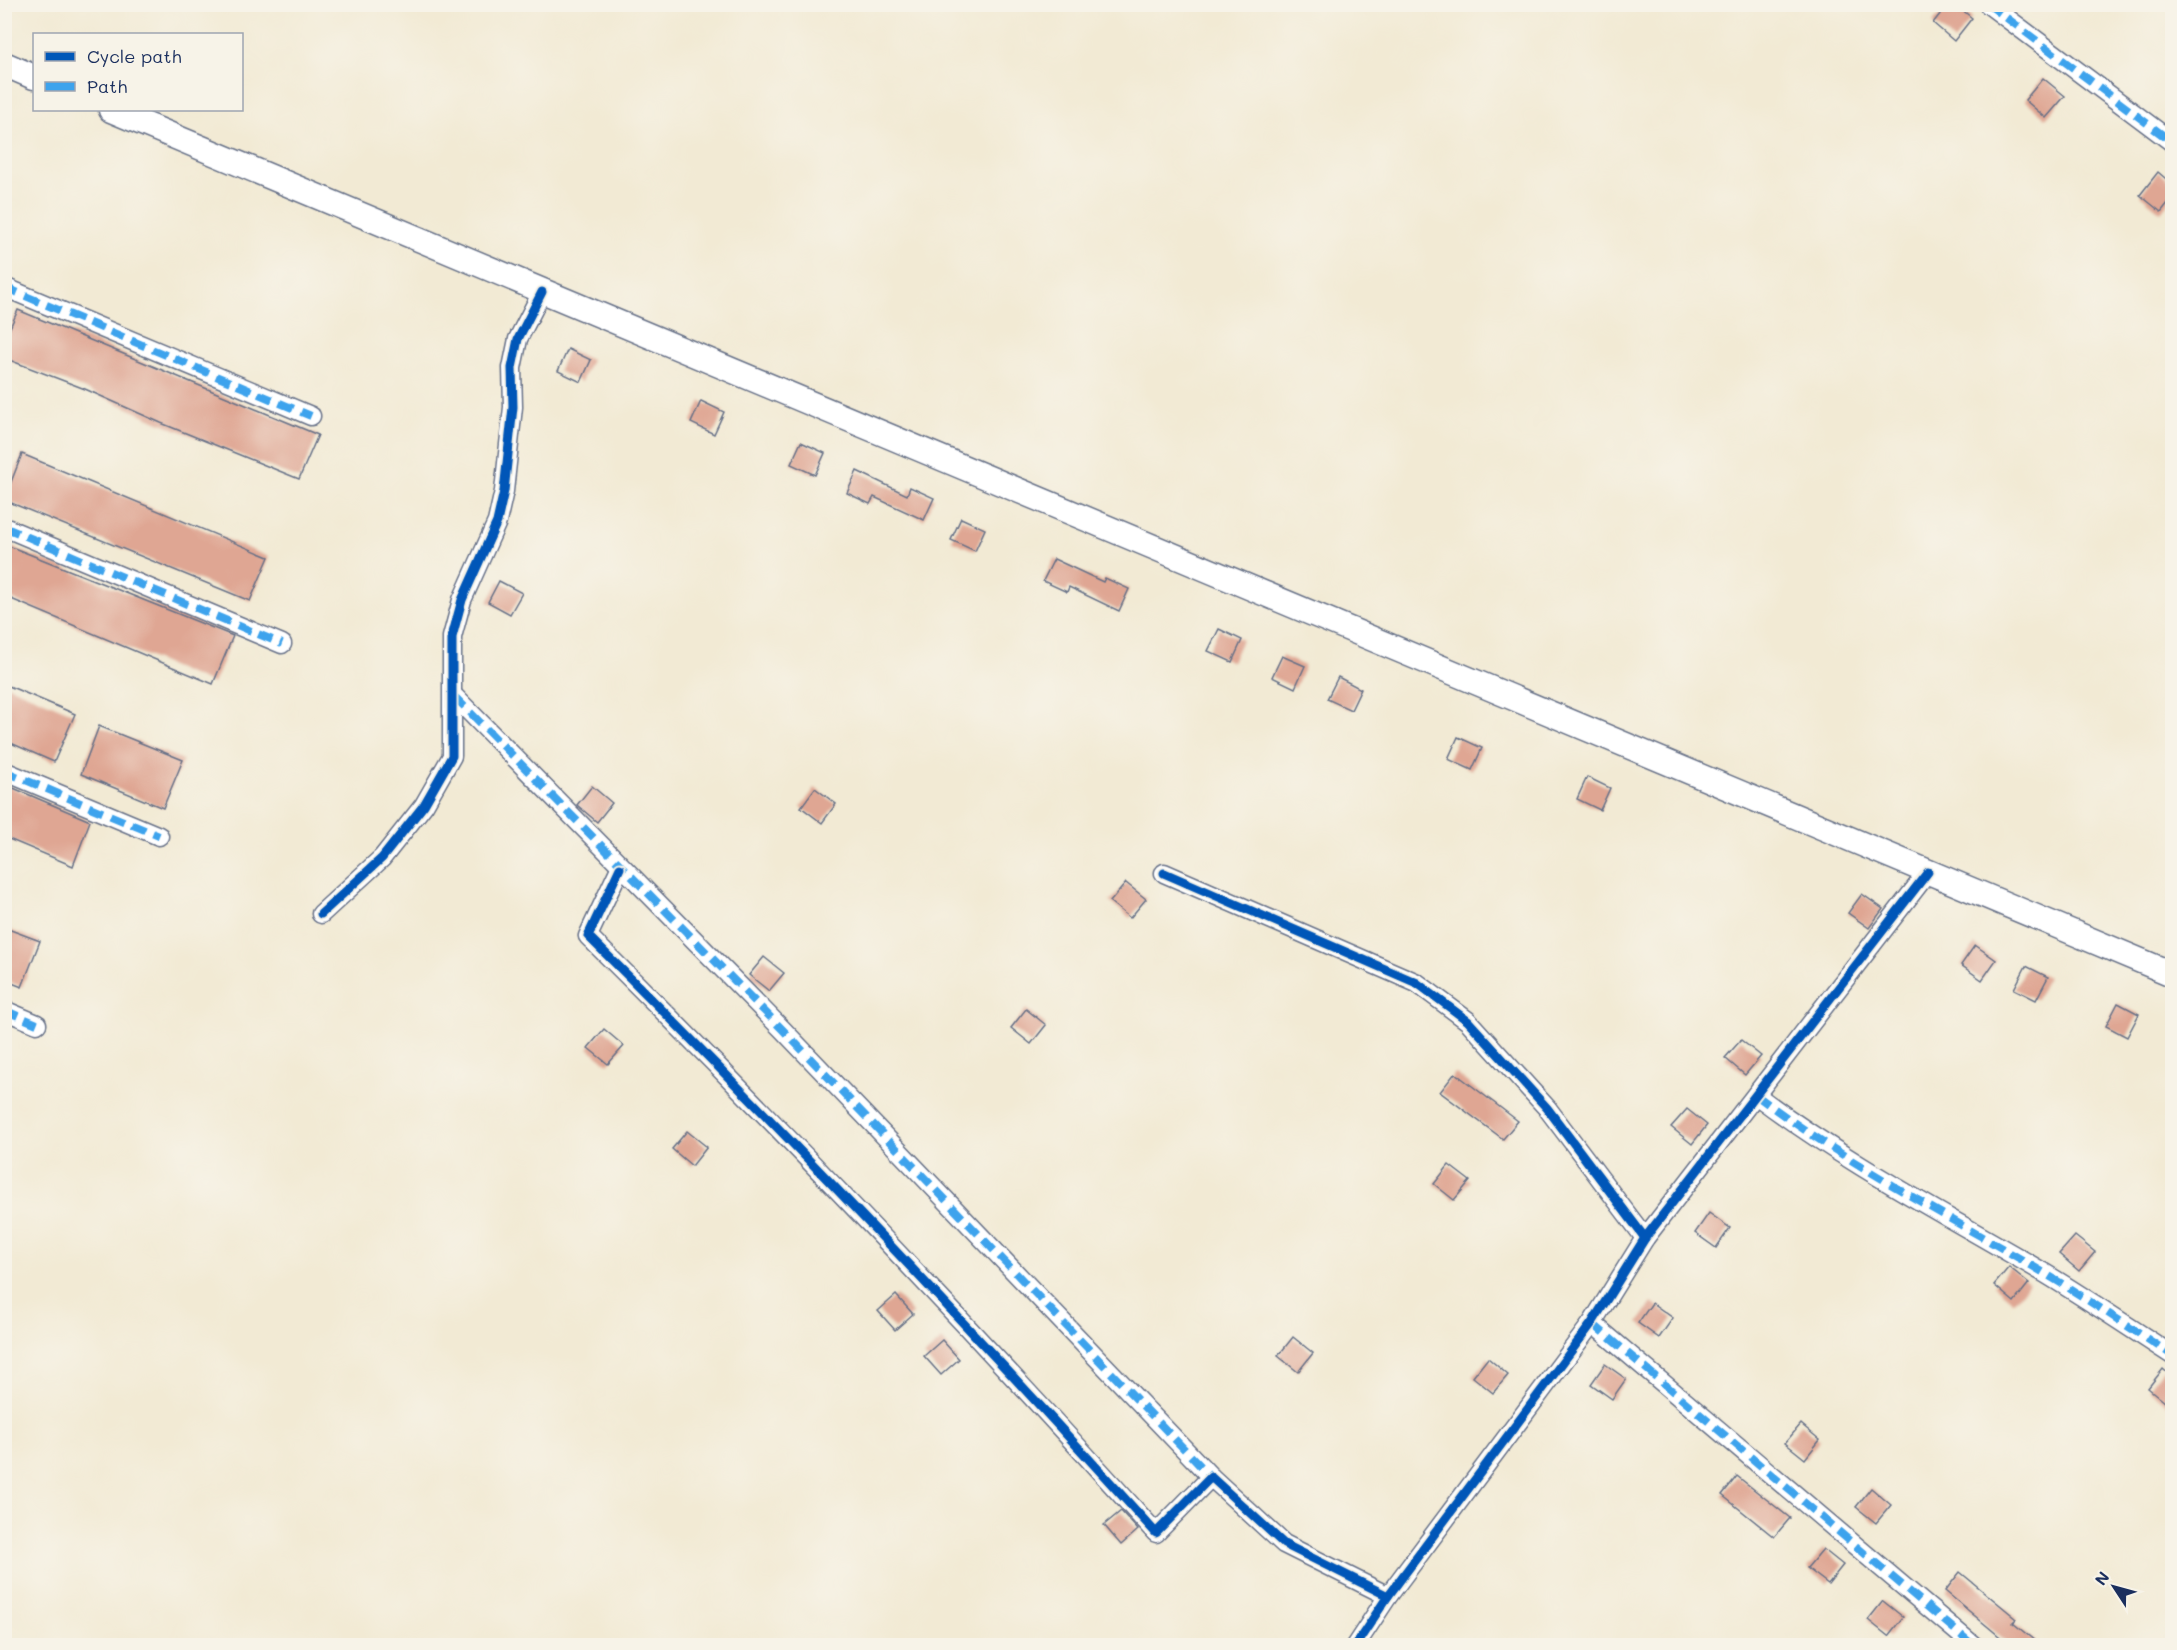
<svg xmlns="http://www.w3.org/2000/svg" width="2177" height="1650" viewBox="0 0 2177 1650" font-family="Mali,sans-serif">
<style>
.building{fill:#dfa693}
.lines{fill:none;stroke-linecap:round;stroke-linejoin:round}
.minor-casing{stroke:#667087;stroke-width:21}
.major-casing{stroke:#667087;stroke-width:27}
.minor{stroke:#fff;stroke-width:18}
.major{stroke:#fff;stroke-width:24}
.quiet{stroke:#3da3ed;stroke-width:8;stroke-dasharray:15 8;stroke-linecap:butt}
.cycleway-casing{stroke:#f7f3e8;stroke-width:13}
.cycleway{stroke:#0057b8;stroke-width:9}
</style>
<rect width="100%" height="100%" fill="#f7f3e8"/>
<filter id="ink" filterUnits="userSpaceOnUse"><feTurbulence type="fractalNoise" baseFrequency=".0167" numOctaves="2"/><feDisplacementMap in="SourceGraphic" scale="12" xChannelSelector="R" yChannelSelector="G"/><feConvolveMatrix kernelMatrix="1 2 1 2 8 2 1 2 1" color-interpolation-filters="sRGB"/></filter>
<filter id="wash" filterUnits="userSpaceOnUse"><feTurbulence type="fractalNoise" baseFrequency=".008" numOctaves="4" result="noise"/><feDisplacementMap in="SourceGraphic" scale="24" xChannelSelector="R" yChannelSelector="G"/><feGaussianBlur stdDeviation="1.35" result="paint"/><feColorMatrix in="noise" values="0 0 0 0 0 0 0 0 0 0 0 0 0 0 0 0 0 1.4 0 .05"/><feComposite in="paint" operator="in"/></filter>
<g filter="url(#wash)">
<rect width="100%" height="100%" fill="#f2ead4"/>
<g id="blocks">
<g class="building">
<path d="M 1948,4 L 1955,4 L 1972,18 L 1954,41 L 1933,23 Z"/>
<path d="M 2043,78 L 2065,96 L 2046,118 L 2025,100 Z"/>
<path d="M 2158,172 L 2172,184 L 2172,198 L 2161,212 L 2140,195 Z"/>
<path d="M 18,310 L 318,435 L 299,479 L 161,423 L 85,389 L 4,358 L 4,341 Z"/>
<path d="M 568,349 L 591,360 L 581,382 L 558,371 Z"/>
<path d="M 701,401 L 724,412 L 714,434 L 691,423 Z"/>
<path d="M 801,442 L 825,453 L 815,475 L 791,464 Z"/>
<path d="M 22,454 L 269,557 L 250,601 L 4,500 Z"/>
<path d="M 857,471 L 907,495 L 910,487 L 934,498 L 924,520 L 874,497 L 870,504 L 847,493 Z"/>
<path d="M 961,518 L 985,529 L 975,551 L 951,540 Z"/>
<path d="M 4,544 L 233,636 L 213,684 L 4,596 Z"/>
<path d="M 1054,559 L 1103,582 L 1105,578 L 1129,589 L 1119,611 L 1069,587 L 1067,592 L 1043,581 Z"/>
<path d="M 499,581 L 522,593 L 510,614 L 488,602 Z"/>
<path d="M 1219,629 L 1242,640 L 1232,662 L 1208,651 Z"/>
<path d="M 1282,656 L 1305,666 L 1295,688 L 1272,677 Z"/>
<path d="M 1338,677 L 1361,689 L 1351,710 L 1327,699 Z"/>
<path d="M 4,684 L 75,714 L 54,762 L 4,740 Z"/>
<path d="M 99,726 L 183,760 L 163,808 L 81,774 Z"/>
<path d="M 1458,737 L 1482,748 L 1472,770 L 1448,759 Z"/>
<path d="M 1587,777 L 1610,788 L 1600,810 L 1577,799 Z"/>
<path d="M 4,784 L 90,821 L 73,866 L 4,837 Z"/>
<path d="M 592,786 L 612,803 L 597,822 L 577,805 Z"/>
<path d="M 815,788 L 836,804 L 822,823 L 801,807 Z"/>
<path d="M 1126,883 L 1146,899 L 1130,918 L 1110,902 Z"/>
<path d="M 1862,894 L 1883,909 L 1869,928 L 1848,913 Z"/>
<path d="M 8,929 L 40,941 L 22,987 L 4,980 L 4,939 Z"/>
<path d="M 1975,945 L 1996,960 L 1982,980 L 1961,965 Z"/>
<path d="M 764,957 L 784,973 L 769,991 L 749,975 Z"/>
<path d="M 2026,966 L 2048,977 L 2036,1000 L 2014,989 Z"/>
<path d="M 2118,1003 L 2139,1014 L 2127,1037 L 2106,1026 Z"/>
<path d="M 1026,1009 L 1046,1025 L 1031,1044 L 1011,1028 Z"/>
<path d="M 604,1029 L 624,1046 L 608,1064 L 588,1048 Z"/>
<path d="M 1741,1040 L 1761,1056 L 1745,1075 L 1725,1058 Z"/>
<path d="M 1455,1073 L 1518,1121 L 1503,1139 L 1440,1092 Z"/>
<path d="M 1687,1109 L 1707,1125 L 1692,1144 L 1671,1127 Z"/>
<path d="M 687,1131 L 707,1147 L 692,1166 L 672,1149 Z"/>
<path d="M 1449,1165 L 1470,1181 L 1454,1200 L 1434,1184 Z"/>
<path d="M 1709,1213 L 1730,1228 L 1716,1248 L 1695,1233 Z"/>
<path d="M 2075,1236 L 2095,1252 L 2079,1271 L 2059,1254 Z"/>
<path d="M 2009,1267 L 2029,1283 L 2014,1302 L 1994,1285 Z"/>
<path d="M 896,1295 L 913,1314 L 895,1330 L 878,1311 Z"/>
<path d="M 1652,1303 L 1673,1318 L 1659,1338 L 1638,1323 Z"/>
<path d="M 1293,1337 L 1313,1353 L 1298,1372 L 1278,1356 Z"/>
<path d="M 942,1340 L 959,1359 L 941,1375 L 924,1356 Z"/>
<path d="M 1488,1358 L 1508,1375 L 1493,1393 L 1473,1377 Z"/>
<path d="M 1605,1364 L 1626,1379 L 1612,1399 L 1591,1384 Z"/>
<path d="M 2163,1369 L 2172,1377 L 2172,1408 L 2148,1388 Z"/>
<path d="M 1801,1424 L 1820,1440 L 1805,1459 L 1785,1443 Z"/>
<path d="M 1737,1476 L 1790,1518 L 1774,1537 L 1722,1495 Z"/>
<path d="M 1871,1488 L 1891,1505 L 1876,1523 L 1856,1507 Z"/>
<path d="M 1121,1511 L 1138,1530 L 1121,1545 L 1104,1525 Z"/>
<path d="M 1823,1549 L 1843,1565 L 1828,1584 L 1807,1568 Z"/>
<path d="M 1960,1572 L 2017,1619 L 2013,1623 L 2041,1646 L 2011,1646 L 1945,1591 Z"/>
<path d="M 1883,1601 L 1903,1617 L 1888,1636 L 1868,1620 Z"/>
</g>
</g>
</g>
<g filter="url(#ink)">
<use href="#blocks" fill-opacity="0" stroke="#667087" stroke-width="1.5"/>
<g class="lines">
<defs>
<g id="minor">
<path d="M 1988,4 L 2172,142"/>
<path d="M 4,287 L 311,416"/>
<path d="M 4,527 L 282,644"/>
<path d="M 454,696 L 782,1029 L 1211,1477"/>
<path d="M 4,771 L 159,836"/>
<path d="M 620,868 L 588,936 C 783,1129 972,1329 1156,1533 L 1211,1477 L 1284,1544 L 1388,1596"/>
<path d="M 1164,873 L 1417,983 L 1468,1021 L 1547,1108 L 1645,1238"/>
<path d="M 321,914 L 382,858 L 424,805 L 452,756 L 452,637 L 462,600 L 497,522 L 504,491 L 513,407 L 512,368 L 518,339 L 542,292"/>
<path d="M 4,1010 L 37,1024"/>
<path d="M 1756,1095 C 1847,1164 1948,1216 2046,1274 C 2089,1300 2130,1328 2172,1355"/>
<path d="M 1592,1323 L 1974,1646"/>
<path d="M 1355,1646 L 1388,1596 L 1592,1323 L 1645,1238 L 1928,872"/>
</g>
<g id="major">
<path d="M 4,64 L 34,77"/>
<path d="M 111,110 L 2172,974"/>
</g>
</defs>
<use href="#minor" class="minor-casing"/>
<use href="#major" class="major-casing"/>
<use href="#minor" class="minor"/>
<use href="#major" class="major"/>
<g class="quiet">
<path d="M 1988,4 L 2172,142"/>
<path d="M 4,287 L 311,416"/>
<path d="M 4,527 L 282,644"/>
<path d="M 454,696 L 782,1029 L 1211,1477"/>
<path d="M 4,771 L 159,836"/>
<path d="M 4,1010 L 37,1024"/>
<path d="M 1756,1095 C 1847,1164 1948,1216 2046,1274 C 2089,1300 2130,1328 2172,1355"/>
<path d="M 1592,1323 L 1974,1646"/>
</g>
<defs>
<g id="cycleway">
<path d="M 620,868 L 588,936 C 783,1129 972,1329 1156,1533 L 1211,1477 L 1284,1544 L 1388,1596"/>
<path d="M 1164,873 L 1417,983 L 1468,1021 L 1547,1108 L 1645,1238"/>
<path d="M 321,914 L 382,858 L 424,805 L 452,756 L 452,637 L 462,600 L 497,522 L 504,491 L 513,407 L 512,368 L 518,339 L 542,292"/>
<path d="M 1355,1646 L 1388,1596 L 1592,1323 L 1645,1238 L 1928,872"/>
</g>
</defs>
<use href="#cycleway" class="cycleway-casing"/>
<use href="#cycleway" class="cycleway"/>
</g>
</g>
<rect width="2177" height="1650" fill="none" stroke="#f7f3e8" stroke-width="24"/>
<rect x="33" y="33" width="210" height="78" fill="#f7f3e8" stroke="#9fa5b1" stroke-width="1.5"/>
<rect x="45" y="52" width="30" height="9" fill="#0057b8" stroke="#9fa5b1" stroke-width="1.5"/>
<text x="87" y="63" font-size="18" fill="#1b2f5e">Cycle path</text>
<rect x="45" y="82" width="30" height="9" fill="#3da3ed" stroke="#9fa5b1" stroke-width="1.5"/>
<text x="87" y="93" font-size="18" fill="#1b2f5e">Path</text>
<g transform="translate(2114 1587) rotate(306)" stroke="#f7f3e8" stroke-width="4.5" paint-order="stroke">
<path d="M0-4.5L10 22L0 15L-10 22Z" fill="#1b2f5e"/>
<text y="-9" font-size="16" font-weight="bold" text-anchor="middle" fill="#1b2f5e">N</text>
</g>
</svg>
